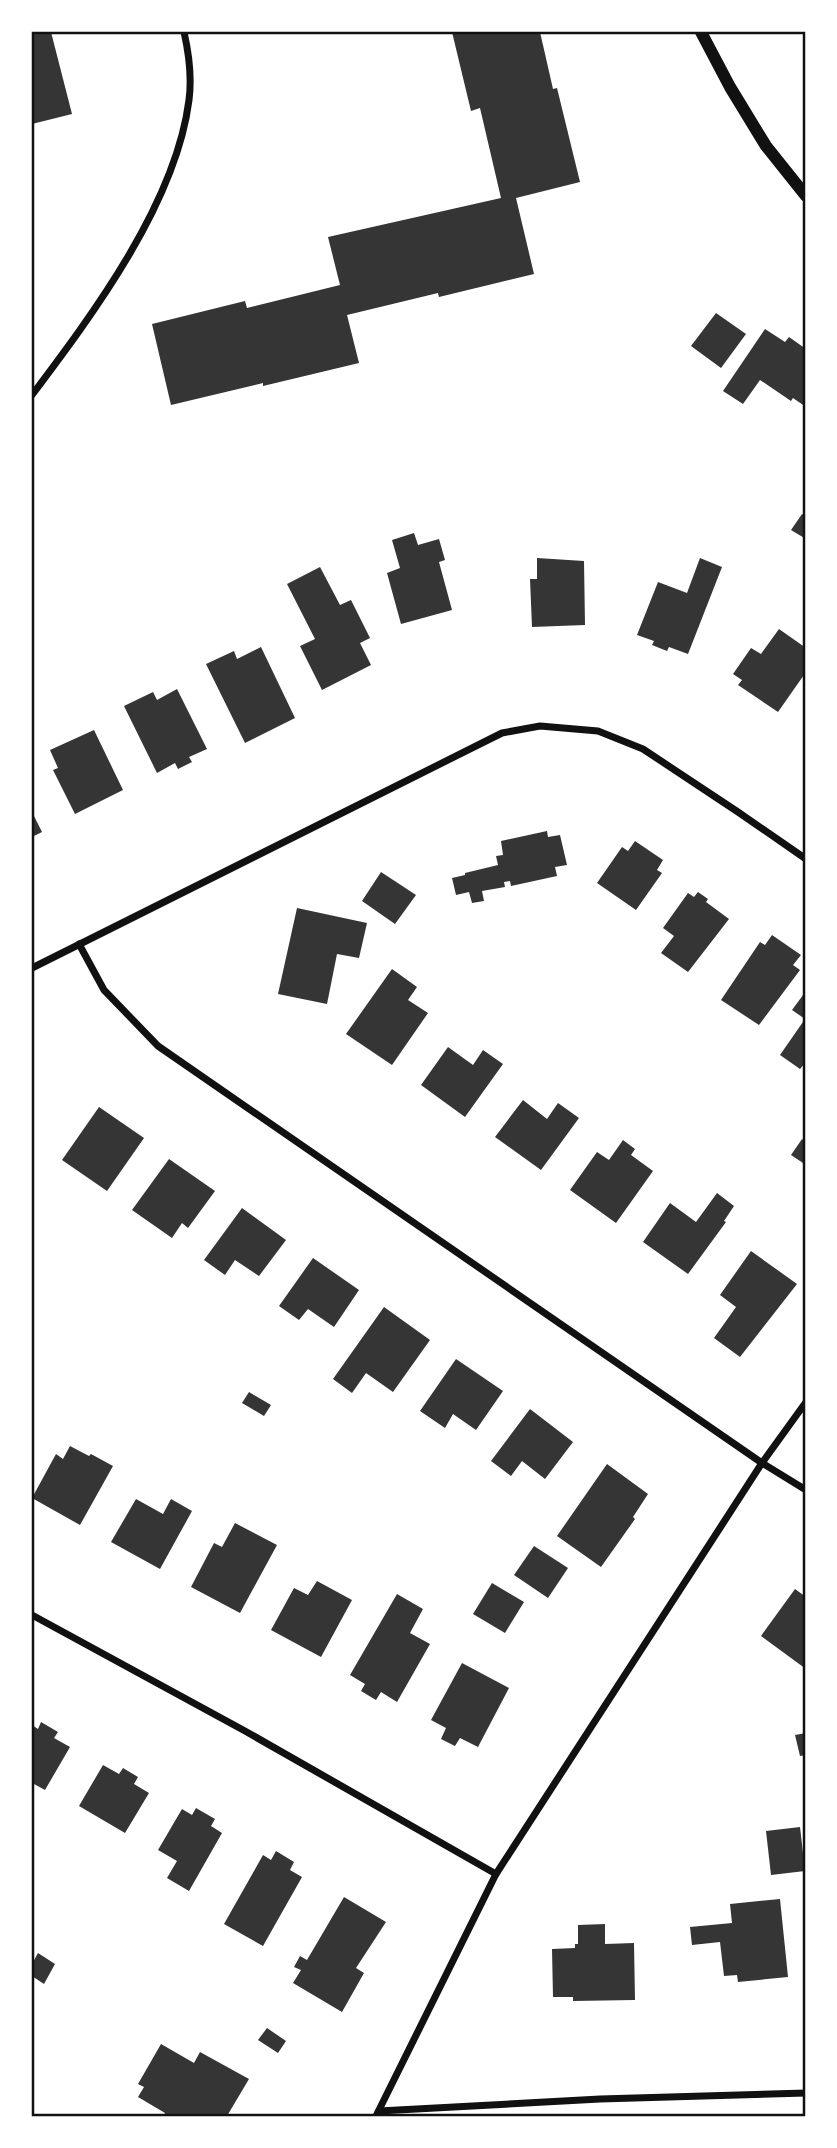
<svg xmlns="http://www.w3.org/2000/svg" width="837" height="2148" viewBox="0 0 837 2148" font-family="Arial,sans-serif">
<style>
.building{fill:#353535}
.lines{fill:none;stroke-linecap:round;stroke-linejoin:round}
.minor{stroke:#111;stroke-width:7}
.tertiary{stroke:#111;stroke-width:12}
.neatline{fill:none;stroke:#111;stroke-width:2.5}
</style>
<rect width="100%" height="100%" fill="#fff"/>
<g class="building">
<path d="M 32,32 L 51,32 L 72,114 L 32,124 Z"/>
<path d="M 452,32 L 540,32 L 553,89 L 557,88 L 580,182 L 516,198 L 534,274 L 439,297 L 438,293 L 347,315 L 359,363 L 263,386 L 263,383 L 171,405 L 152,324 L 245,301 L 247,308 L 340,285 L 328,237 L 501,198 L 480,108 L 471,111 Z"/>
<path d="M 716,313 L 746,334 L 721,368 L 691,346 Z"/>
<path d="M 765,329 L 785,342 L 789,337 L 806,349 L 806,407 L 793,398 L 791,401 L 760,380 L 743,404 L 723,391 Z"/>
<path d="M 802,514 L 806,516 L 806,539 L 791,530 Z"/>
<path d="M 414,533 L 418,545 L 439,539 L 445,560 L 439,562 L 452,610 L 401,624 L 387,573 L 400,568 L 392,540 Z"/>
<path d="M 537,558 L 584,561 L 585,625 L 532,627 L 530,579 L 537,579 Z"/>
<path d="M 700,558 L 722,567 L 688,654 L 669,647 L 667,651 L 652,645 L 654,641 L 637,635 L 658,582 L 687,593 Z"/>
<path d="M 320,567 L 340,605 L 351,600 L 370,638 L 360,643 L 371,665 L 322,690 L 300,646 L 315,639 L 287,584 Z"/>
<path d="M 779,629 L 806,648 L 806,672 L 778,712 L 738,685 L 742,680 L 733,674 L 751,648 L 761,654 Z"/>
<path d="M 261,647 L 295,718 L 245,743 L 206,664 L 234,651 L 237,659 Z"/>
<path d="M 177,689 L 207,749 L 189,757 L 192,762 L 178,769 L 175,763 L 157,773 L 124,706 L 153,692 L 157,700 Z"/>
<path d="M 94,730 L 123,790 L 75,814 L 53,770 L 58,768 L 50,750 Z"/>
<path d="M 32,812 L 42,832 L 32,837 Z"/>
<path d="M 547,831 L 548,837 L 560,835 L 567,865 L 555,867 L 557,876 L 511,886 L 510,881 L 504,882 L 505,887 L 482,891 L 484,901 L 472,903 L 469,892 L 456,895 L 452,878 L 465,875 L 465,873 L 498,865 L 496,856 L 503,855 L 501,841 Z"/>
<path d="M 635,841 L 663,860 L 657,870 L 662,873 L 636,910 L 597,883 L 622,847 L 628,851 Z"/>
<path d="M 381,872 L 416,895 L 395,924 L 362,901 Z"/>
<path d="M 698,892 L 708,899 L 706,902 L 729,919 L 688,972 L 661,953 L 674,936 L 663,928 L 688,893 L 694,897 Z"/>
<path d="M 297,908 L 367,923 L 359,958 L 337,954 L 327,1004 L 278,994 Z"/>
<path d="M 772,935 L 801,955 L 793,965 L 800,970 L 759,1025 L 721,1000 L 760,942 L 765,945 Z"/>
<path d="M 392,969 L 417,987 L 408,1000 L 428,1013 L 392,1065 L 346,1034 Z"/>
<path d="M 806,991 L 806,1062 L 800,1069 L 780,1055 L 805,1019 L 792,1010 Z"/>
<path d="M 448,1047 L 473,1065 L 483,1050 L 503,1064 L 465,1117 L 421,1085 Z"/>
<path d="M 523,1100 L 547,1119 L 558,1103 L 579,1118 L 541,1170 L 495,1137 Z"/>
<path d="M 99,1107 L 144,1138 L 107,1191 L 62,1160 Z"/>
<path d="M 802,1139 L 806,1142 L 806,1165 L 791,1155 Z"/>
<path d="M 623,1140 L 635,1149 L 631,1155 L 653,1171 L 616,1223 L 570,1190 L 597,1152 L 609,1160 Z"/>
<path d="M 169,1159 L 215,1191 L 188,1228 L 182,1223 L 172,1238 L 132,1210 Z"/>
<path d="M 717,1193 L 734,1206 L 724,1221 L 726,1222 L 688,1274 L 643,1242 L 670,1203 L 696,1222 Z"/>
<path d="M 242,1208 L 286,1240 L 259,1276 L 235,1260 L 225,1275 L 204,1260 Z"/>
<path d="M 751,1251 L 797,1284 L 740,1357 L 714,1338 L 736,1307 L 720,1295 Z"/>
<path d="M 313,1258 L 359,1290 L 334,1327 L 308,1309 L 299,1320 L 279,1306 Z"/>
<path d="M 384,1307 L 430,1340 L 393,1392 L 366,1373 L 352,1393 L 333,1379 Z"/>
<path d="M 456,1359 L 503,1391 L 476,1430 L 453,1414 L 445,1428 L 420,1411 Z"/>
<path d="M 249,1392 L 271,1405 L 264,1416 L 242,1403 Z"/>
<path d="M 530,1409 L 573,1442 L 545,1479 L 522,1461 L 511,1476 L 491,1461 Z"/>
<path d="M 70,1446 L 89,1456 L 91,1454 L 113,1466 L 80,1525 L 32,1498 L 56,1454 L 63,1459 Z"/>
<path d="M 607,1464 L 648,1494 L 633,1517 L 635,1519 L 601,1567 L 557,1536 Z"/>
<path d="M 136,1499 L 163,1514 L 171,1499 L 192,1511 L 160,1569 L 111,1542 Z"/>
<path d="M 235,1523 L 277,1545 L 240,1613 L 191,1587 L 214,1543 L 222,1547 Z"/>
<path d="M 534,1546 L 568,1568 L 548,1598 L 514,1575 Z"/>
<path d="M 317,1581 L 352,1600 L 321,1657 L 271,1630 L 294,1588 L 308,1595 Z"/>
<path d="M 492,1583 L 524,1602 L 505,1633 L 473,1614 Z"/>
<path d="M 795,1589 L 806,1597 L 806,1669 L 761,1636 Z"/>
<path d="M 397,1594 L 423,1609 L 410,1633 L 430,1644 L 397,1702 L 381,1692 L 376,1700 L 361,1691 L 365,1684 L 350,1675 Z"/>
<path d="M 462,1663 L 509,1688 L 478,1747 L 460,1738 L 455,1746 L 441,1739 L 446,1728 L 431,1720 Z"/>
<path d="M 41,1722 L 58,1732 L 54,1738 L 70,1747 L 45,1790 L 34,1784 L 32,1789 L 32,1725 L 38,1729 Z"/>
<path d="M 806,1733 L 806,1755 L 800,1756 L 795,1735 Z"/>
<path d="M 103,1765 L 119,1774 L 123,1768 L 138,1777 L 134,1784 L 149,1793 L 125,1833 L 79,1806 Z"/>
<path d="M 196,1808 L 215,1819 L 211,1826 L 222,1833 L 189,1891 L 167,1878 L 177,1861 L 158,1850 L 182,1809 L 192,1815 Z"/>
<path d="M 800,1827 L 805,1871 L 771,1875 L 766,1831 Z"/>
<path d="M 276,1851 L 294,1862 L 290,1870 L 302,1877 L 263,1946 L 224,1924 L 263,1855 L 271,1860 Z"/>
<path d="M 344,1897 L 386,1922 L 356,1968 L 364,1973 L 342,2012 L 293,1983 L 301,1970 L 294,1967 L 300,1956 L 307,1960 Z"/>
<path d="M 780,1899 L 788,1977 L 738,1982 L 737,1975 L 724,1976 L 720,1942 L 692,1945 L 690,1927 L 732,1923 L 730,1904 Z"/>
<path d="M 605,1924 L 605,1944 L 634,1943 L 635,2000 L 573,2001 L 573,1997 L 553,1997 L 552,1949 L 575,1948 L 575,1944 L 578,1944 L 578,1925 Z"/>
<path d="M 38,1953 L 55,1964 L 44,1984 L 32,1976 L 32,1964 Z"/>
<path d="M 267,2028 L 286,2041 L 278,2053 L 258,2040 Z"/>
<path d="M 161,2044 L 194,2063 L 200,2052 L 249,2079 L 227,2116 L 164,2116 L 165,2113 L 138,2097 L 144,2087 L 138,2084 Z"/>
</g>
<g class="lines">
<g class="minor">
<path d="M 32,395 C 93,314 176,203 189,100 C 192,77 189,54 184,32"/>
<path d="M 79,944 L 104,990 L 158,1046 L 762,1463 L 806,1490"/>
<path d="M 32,968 L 502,733 L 540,726 L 598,731 L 643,749 L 738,812 L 806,859"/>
<path d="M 32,1615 L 245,1731 L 496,1874"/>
<path d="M 379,2111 L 600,2099 L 806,2093"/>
<path d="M 376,2116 L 496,1874 L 762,1463 L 806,1402"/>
</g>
<path class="tertiary" d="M 701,32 L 730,87 L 766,146 L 806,196"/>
</g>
<rect width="837" height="2148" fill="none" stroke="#ffffff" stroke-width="66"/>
<rect x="33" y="33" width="771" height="2082" class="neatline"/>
</svg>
